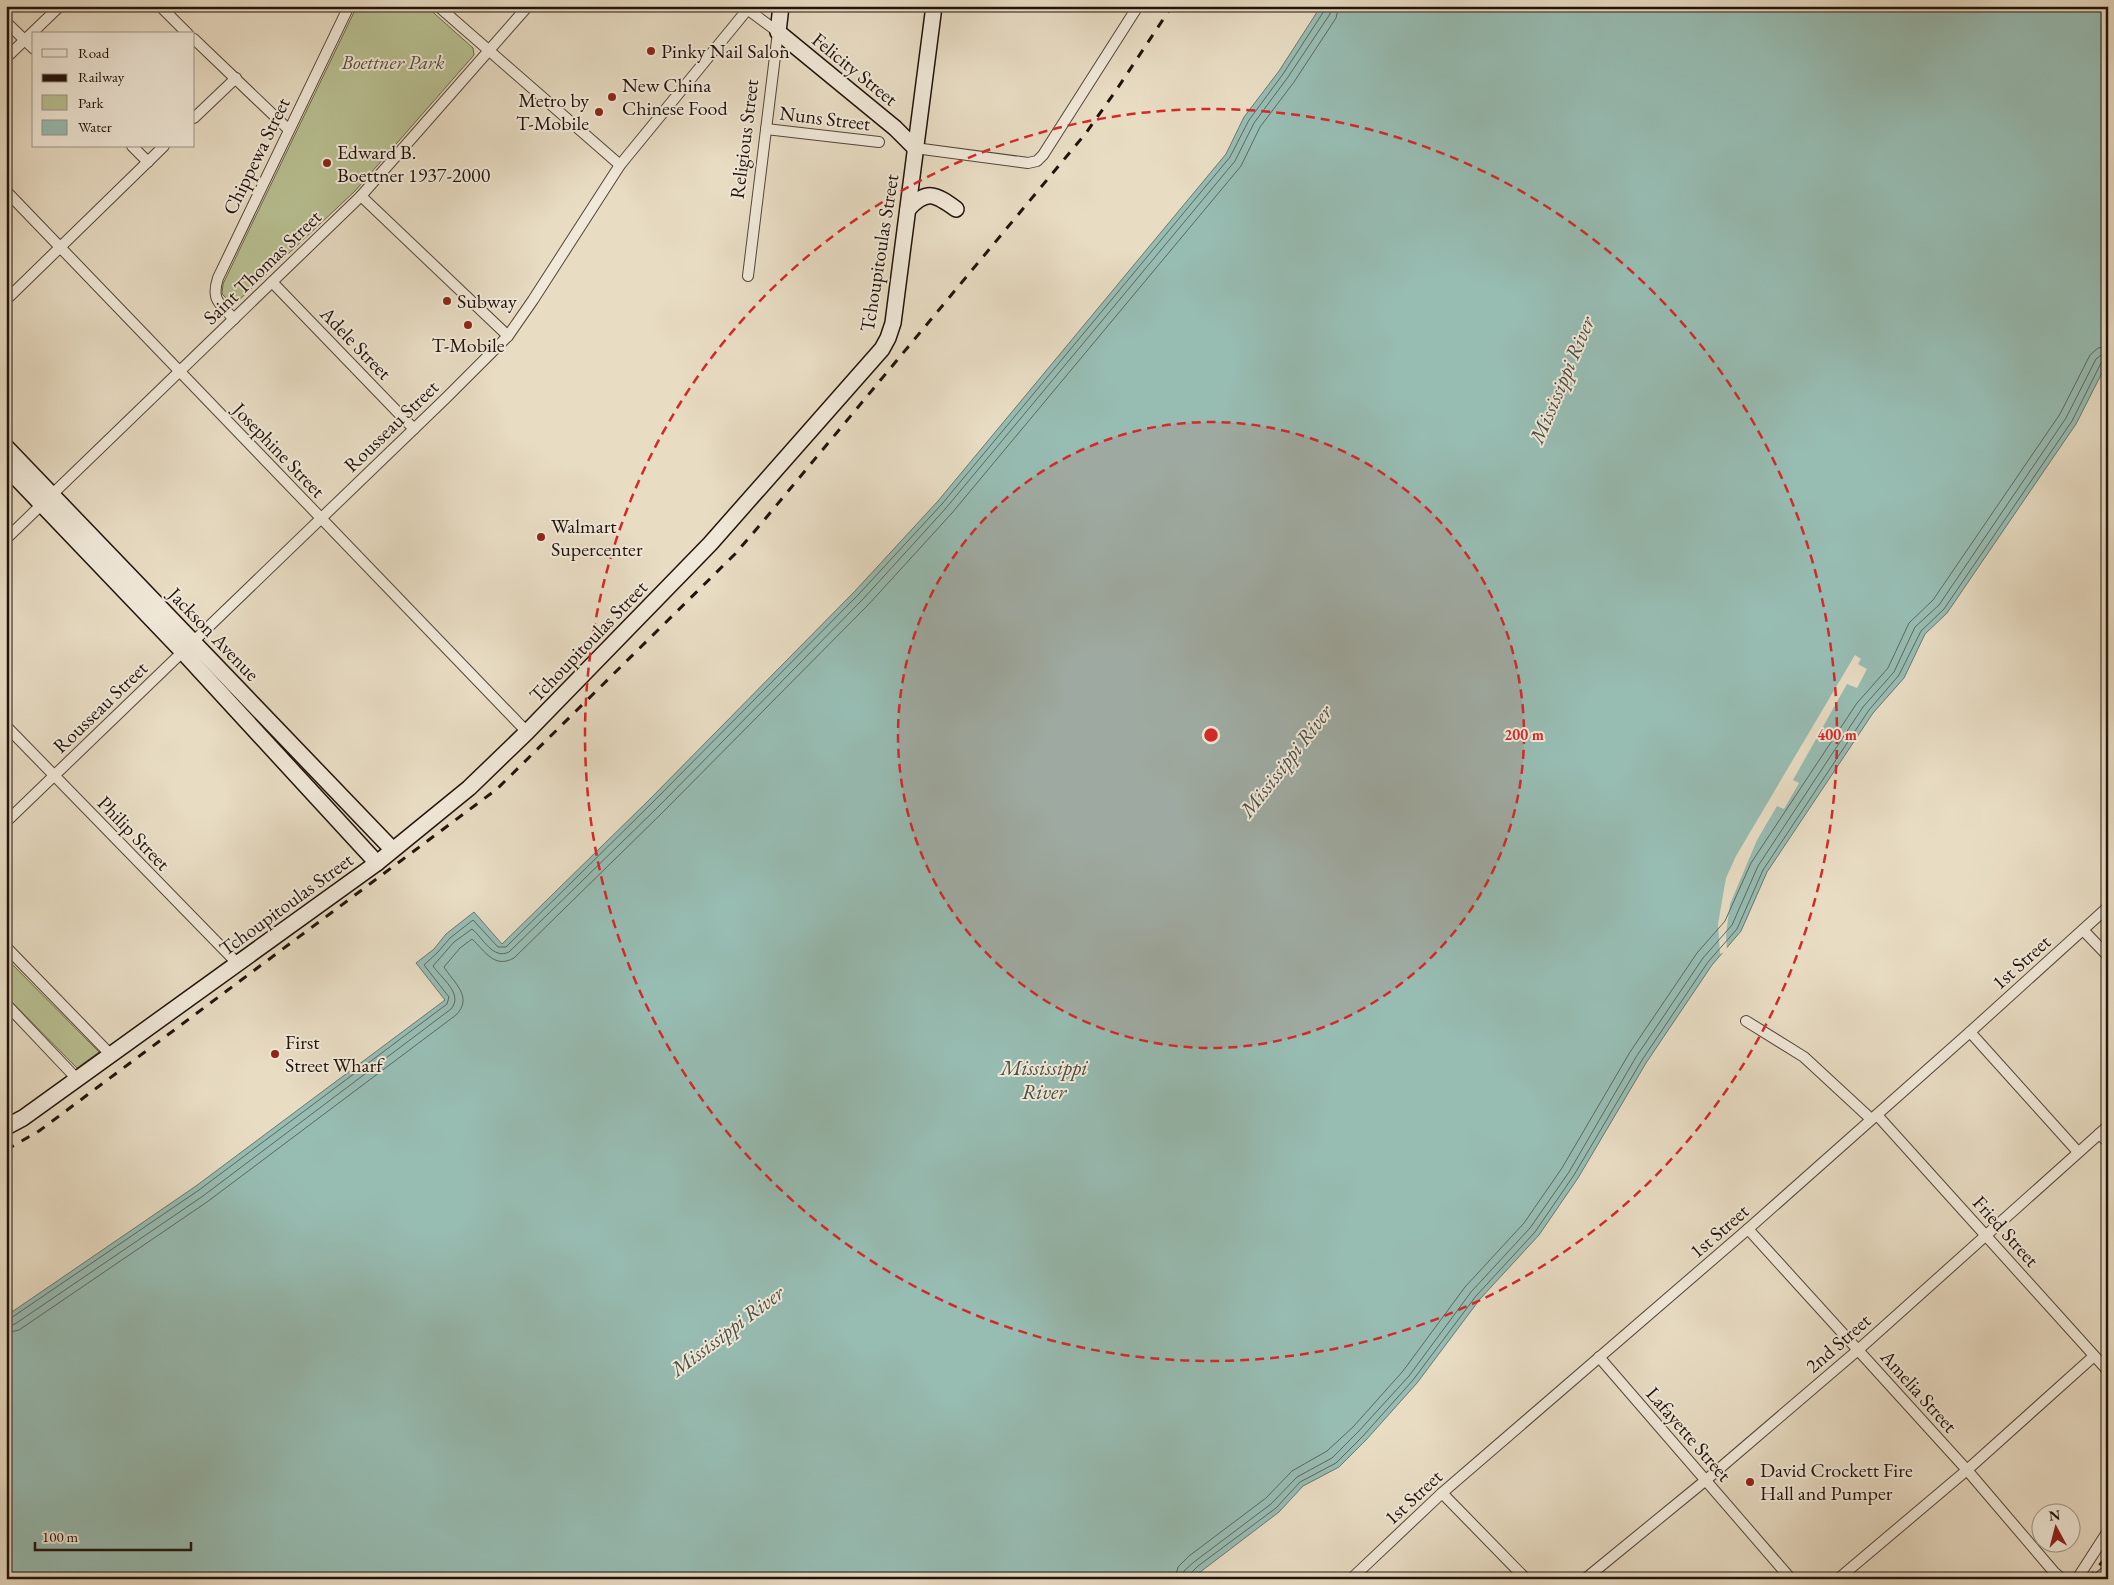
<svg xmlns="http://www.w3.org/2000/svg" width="2114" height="1585" viewBox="0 0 2114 1585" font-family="'EB Garamond',serif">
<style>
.green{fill:#b8c092;stroke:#6c6a4e}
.water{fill:#97bcb2;stroke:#68786f}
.pier{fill:#e8dcc3}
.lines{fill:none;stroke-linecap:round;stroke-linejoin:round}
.shore{stroke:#5c685e;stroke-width:1}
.street-casing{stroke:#534539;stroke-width:12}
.secondary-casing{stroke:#21130b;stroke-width:18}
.street{stroke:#f0e8d8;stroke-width:10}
.secondary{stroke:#f0e8d8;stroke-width:15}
.rail{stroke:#21130b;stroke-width:3;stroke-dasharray:9 9;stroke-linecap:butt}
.ring{fill:none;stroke:#d62828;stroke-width:2.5;stroke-dasharray:9 6}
.poi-dot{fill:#8f2418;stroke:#f0e8d8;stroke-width:2}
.labels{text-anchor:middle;stroke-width:4;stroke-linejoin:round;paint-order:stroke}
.poi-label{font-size:20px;fill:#21130b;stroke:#f0e8d8;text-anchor:start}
.park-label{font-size:20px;font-style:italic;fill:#56503a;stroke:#f0e8d8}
.street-label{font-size:20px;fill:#21130b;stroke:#f0e8d8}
.water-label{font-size:21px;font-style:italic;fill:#4a4e45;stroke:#f0e8d8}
.centre{fill:#d62828;stroke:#f0e8d8;stroke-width:2.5}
.ring-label{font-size:15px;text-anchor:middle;font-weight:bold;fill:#d62828;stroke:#f0e8d8;stroke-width:4;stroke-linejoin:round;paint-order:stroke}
</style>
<rect width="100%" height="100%" fill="#e8dcc3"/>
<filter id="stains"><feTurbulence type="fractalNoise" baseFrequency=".004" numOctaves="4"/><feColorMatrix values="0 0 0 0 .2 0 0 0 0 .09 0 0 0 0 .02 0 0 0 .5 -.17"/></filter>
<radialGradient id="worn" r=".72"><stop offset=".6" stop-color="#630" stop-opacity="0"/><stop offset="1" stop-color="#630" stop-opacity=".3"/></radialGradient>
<g class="green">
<path d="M 357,6 L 426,6 L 473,48 L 474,55 L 355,191 L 237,302 L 230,302 L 222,294 L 223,284 Z"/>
<path d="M 6,958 L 99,1052 L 77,1068 L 6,996 Z"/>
</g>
<path class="water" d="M 1321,6 L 2108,6 L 2108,361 L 2076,424 L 1947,613 L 1925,634 L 1904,678 L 1873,713 L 1767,872 L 1741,931 L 1712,965 L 1646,1063 L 1578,1178 L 1539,1235 L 1480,1299 L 1417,1383 L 1366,1440 L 1339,1467 L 1303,1486 L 1279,1512 L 1191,1579 L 6,1579 L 6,1316 L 196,1186 L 445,1000 L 416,963 L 434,949 L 446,934 L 474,912 L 502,944 L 649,800 L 855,591 L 938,501 L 1226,154 L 1244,117 L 1279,71 Z"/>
<path class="pier" d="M 1855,655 L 1861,659 L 1858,664 L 1867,669 L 1857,688 L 1847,684 L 1793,780 L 1799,783 L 1784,809 L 1777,806 L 1757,840 L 1730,904 L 1726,935 L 1727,951 L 1720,954 L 1718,924 L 1726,878 L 1736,856 Z"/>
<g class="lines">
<g class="shore">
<path d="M 6,1319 L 11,1318 L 199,1190 L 447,1004 L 449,997 L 424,965 L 438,952 L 450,938 L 473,920 L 498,947 L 506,947 L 652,803 L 859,594 L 942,504 L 1230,157 L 1249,120 L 1283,74 L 1324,11 L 1325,6"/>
<path d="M 6,1326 L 15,1324 L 203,1196 L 451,1009 C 464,994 441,978 433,966 L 454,942 L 472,929 C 483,938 493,960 509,952 L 657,808 L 864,598 L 946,508 L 1235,161 L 1254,123 L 1288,77 L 1330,14 L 1331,6"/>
<path d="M 6,1333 L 19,1330 L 207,1202 L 456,1015 C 474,997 453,982 444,967 L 460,948 L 472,939 C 485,951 494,969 514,958 L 662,813 L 869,604 L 952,513 L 1241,166 L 1260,127 L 1294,82 L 1336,18 L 1339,6"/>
<path d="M 1175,1579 L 1178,1567 L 1189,1556 L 1266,1498 L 1292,1471 L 1327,1451 L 1353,1427 L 1403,1371 L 1465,1287 L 1524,1223 L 1562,1168 L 1630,1052 L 1697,953 L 1725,921 L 1751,863 L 1857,703 L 1888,668 L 1909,623 L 1933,600 L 2060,414 L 2090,355 L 2098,348 L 2108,346"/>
<path d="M 1182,1579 L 1184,1571 L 1194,1562 L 1271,1504 L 1297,1477 L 1332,1458 L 1358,1432 L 1409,1376 L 1471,1292 L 1530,1228 L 1569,1172 L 1636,1057 L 1703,958 L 1732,925 L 1758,866 L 1863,707 L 1894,672 L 1915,627 L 1939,605 L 2066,418 L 2096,359 L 2101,355 L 2108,354"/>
<path d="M 1189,1579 L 1190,1574 L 1198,1566 L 1276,1508 L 1300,1482 L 1336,1463 L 1363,1436 L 1413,1380 L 1476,1296 L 1535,1232 L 1574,1175 L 1642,1060 L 1708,962 L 1737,929 L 1763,870 L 1869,710 L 1899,675 L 1921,631 L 1944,609 L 2072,421 L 2101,363 L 2108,360"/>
</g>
<defs>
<g id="street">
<path d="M 160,6 L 188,34"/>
<path d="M 438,6 L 620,165"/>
<path d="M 743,6 L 778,32 L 748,276"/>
<path d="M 6,22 L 34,49"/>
<path d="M 194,39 L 288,129"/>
<path d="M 6,58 L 60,6"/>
<path d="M 194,118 L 236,78"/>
<path d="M 766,129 L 879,142"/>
<path d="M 132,146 L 148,162"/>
<path d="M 915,148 L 1028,163 L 1037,161 L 1043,155 L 1138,6"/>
<path d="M 6,191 L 527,732"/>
<path d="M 361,196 L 508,336"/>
<path d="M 272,282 L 414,429"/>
<path d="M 6,300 L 164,146"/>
<path d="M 234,319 C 219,303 211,300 218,278 L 349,6"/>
<path d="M 6,539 L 361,196 L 528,6"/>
<path d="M 6,726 L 238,964"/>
<path d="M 6,822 L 446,398 L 508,336 L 533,300 L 620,165 L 747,10"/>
<path d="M 2083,930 L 2108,956"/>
<path d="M 6,947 L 111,1055"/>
<path d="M 6,1004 L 77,1079"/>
<path d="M 1746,1021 L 1804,1057 L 1871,1119"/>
<path d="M 1970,1032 L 2078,1152"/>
<path d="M 1877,1115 L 2108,1371"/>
<path d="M 2099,1134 L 2108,1142"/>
<path d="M 1748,1229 L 1967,1470 L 2054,1572 L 2062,1579"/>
<path d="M 1599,1357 L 1791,1579"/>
<path d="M 1442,1493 L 1526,1579"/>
<path d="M 1351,1579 L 1442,1493 L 1748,1229 L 1970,1032 L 2108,907"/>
<path d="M 1585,1579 L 1706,1480 L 1858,1350 L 2108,1126"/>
<path d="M 1838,1579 L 1967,1470 L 2094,1356"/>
<path d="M 2077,1579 L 2108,1531"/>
<path d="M 2097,1579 L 2108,1570"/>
</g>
<g id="secondary">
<path d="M 781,6 L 778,32 L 895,128 L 915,148"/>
<path d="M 908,209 C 927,189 935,194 956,209"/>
<path d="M 6,447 L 392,849"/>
<path d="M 6,467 L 183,652 L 377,863"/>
<path d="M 6,1127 L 23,1118 L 377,863 L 469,788 L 527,732 L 710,544 L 882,349 L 888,338 L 893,323 L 934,6"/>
</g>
</defs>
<use href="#street" class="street-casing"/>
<use href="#secondary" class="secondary-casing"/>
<use href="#street" class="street"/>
<use href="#secondary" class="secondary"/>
<g class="rail">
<path d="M 6,1150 L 39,1131 L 497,789 L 735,554 L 760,525 L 1086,133 L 1117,89 L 1172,6"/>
<path d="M 2088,1579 L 2108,1555"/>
</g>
</g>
<circle cx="1211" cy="735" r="313" fill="#d62828" fill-opacity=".12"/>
<g class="ring">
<circle cx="1211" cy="735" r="313"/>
<circle cx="1211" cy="735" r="626"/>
</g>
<g class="poi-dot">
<circle cx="651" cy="51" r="5"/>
<circle cx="612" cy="97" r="5"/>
<circle cx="599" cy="112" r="5"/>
<circle cx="327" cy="163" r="5"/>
<circle cx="447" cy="301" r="5"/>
<circle cx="468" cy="325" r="5"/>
<circle cx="541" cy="537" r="5"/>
<circle cx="275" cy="1054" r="5"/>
<circle cx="1750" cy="1482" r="5"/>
</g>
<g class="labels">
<g class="poi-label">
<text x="661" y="58">Pinky Nail Salon</text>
<text x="622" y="92">New China<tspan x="622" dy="23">Chinese Food</tspan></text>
<text x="589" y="107" text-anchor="end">Metro by<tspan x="589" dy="23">T-Mobile</tspan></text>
<text x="337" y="159">Edward B.<tspan x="337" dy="23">Boettner 1937-2000</tspan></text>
<text x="457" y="308">Subway</text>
<text x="468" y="352" text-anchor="middle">T-Mobile</text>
<text x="551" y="533">Walmart<tspan x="551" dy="23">Supercenter</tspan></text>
<text x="285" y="1049">First<tspan x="285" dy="23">Street Wharf</tspan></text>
<text x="1760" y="1477">David Crockett Fire<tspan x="1760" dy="23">Hall and Pumper</tspan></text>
</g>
<g class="park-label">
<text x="393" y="69">Boettner Park</text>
</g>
<g class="street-label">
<text transform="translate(855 69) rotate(39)" y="7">Felicity Street</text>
<text transform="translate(825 118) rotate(7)" y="7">Nuns Street</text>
<text transform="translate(744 139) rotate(-83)" y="7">Religious Street</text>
<text transform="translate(256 156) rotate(-64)" y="7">Chippewa Street</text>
<text transform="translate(879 253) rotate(-81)" y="7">Tchoupitoulas Street</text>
<text transform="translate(262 267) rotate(-44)" y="7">Saint Thomas Street</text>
<text transform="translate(356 343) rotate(46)" y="7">Adele Street</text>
<text transform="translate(391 426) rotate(-44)" y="7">Rousseau Street</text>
<text transform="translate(279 450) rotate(46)" y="7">Josephine Street</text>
<text transform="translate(214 634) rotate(46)" y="7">Jackson Avenue</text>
<text transform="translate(588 641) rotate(-46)" y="7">Tchoupitoulas Street</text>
<text transform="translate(100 707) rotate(-44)" y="7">Rousseau Street</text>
<text transform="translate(134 833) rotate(46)" y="7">Philip Street</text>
<text transform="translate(286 904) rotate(-36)" y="7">Tchoupitoulas Street</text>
<text transform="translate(2021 962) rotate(-42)" y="7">1st Street</text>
<text transform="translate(1719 1231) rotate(-41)" y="7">1st Street</text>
<text transform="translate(2006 1231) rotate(48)" y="7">Fried Street</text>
<text transform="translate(1838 1343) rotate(-41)" y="7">2nd Street</text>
<text transform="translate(1919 1391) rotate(48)" y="7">Amelia Street</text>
<text transform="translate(1689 1434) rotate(49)" y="7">Lafayette Street</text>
<text transform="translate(1413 1497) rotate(-43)" y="7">1st Street</text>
</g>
<g class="water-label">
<text transform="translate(1562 380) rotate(-67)" y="7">Mississippi River</text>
<text transform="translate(1286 761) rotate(-52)" y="7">Mississippi River</text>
<text x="1044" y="1075">Mississippi<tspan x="1044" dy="24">River</tspan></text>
<text transform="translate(727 1331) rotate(-37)" y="7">Mississippi River</text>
</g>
</g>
<circle cx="1211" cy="735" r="8" class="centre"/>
<g class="ring-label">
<text x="1524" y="740">200 m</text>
<text x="1837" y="740">400 m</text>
</g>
<rect width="2114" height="1585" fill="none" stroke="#e8dcc3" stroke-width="25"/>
<rect x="8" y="8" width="2099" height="1570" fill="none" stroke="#21130b" stroke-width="2.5"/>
<rect x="12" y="12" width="2089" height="1560" fill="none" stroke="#21130b"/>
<rect x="32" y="32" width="162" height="115" fill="#f0e8d8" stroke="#9d9386"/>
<rect x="42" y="49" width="25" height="8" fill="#f0e8d8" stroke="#9d9386"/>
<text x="78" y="58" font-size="15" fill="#21130b">Road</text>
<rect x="42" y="74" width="25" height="8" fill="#21130b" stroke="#9d9386"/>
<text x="78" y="82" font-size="15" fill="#21130b">Railway</text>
<rect x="42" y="95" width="25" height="15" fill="#b8c092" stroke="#9d9386"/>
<text x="78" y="108" font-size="15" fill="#21130b">Park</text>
<rect x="42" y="120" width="25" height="15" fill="#97bcb2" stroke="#9d9386"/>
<text x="78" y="132" font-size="15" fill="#21130b">Water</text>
<g transform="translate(2056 1528) rotate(353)"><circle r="24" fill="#f0e8d8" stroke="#9d9386"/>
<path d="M0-4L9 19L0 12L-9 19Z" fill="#8f2418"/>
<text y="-8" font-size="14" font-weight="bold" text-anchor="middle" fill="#21130b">N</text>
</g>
<path d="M35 1542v8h156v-8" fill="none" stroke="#21130b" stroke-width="2.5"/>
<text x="42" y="1542" font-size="15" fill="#21130b" stroke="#f0e8d8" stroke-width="4" paint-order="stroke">100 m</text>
<rect width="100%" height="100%" filter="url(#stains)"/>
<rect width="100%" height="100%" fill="url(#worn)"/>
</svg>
